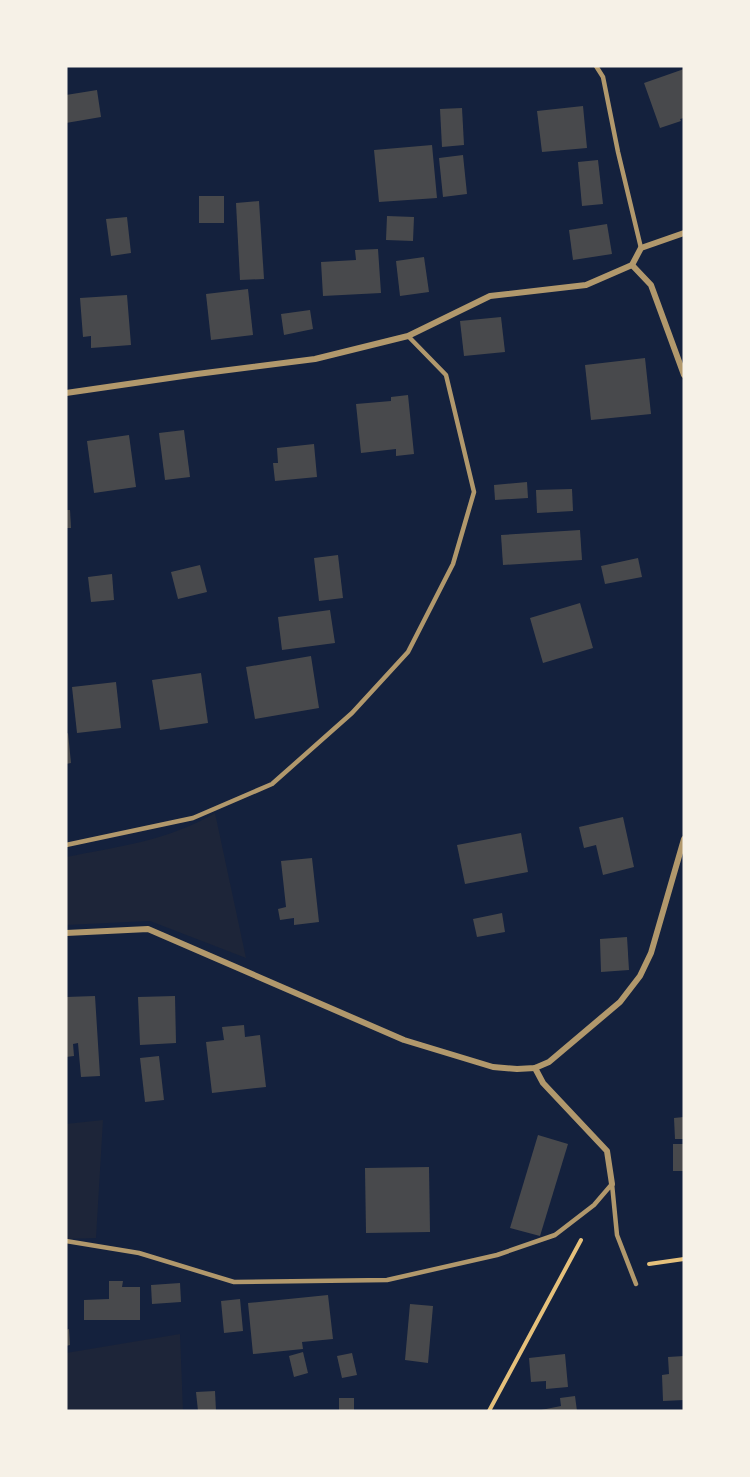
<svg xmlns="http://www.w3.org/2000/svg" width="750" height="1477" viewBox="0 0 750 1477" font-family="Georgia,serif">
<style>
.green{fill:#1d2539}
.building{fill:#48494c}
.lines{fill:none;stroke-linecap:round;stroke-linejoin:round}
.path{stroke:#e5c07b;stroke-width:4}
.service{stroke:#b1986c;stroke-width:4.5}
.minor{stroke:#b1986c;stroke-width:6}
</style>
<rect width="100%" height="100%" fill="#14213d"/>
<g class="green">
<path d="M 215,813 L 246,958 L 150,921 L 66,925 L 66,857 C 117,847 170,840 215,813 Z"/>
<path d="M 103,1120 L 96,1238 L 66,1239 L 66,1124 Z"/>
<path d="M 180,1334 L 183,1411 L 66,1411 L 66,1353 Z"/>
</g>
<g class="building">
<path d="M 684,69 L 684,118 L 680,119 L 681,121 L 660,128 L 644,83 Z"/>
<path d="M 97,90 L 101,117 L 66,123 L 66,95 Z"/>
<path d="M 583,106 L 587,148 L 542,152 L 537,111 Z"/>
<path d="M 462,108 L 464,145 L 442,147 L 440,109 Z"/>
<path d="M 432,145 L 437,198 L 379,202 L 374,150 Z"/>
<path d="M 463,155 L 467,194 L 443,197 L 439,158 Z"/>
<path d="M 598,160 L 603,204 L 582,206 L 578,162 Z"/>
<rect x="199" y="196" width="25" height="27"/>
<path d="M 259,201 L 264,279 L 240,280 L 236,203 Z"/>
<path d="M 387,216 L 414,217 L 413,241 L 386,240 Z"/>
<path d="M 127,217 L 131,253 L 111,256 L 106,219 Z"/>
<path d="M 607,224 L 612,254 L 573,260 L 569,230 Z"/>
<path d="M 378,249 L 381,293 L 323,296 L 321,262 L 356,260 L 355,250 Z"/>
<path d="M 424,257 L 429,292 L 400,296 L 396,261 Z"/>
<path d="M 248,289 L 253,335 L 211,340 L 206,294 Z"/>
<path d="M 127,295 L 131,345 L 91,348 L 91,336 L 83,337 L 80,298 Z"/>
<path d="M 310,310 L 313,329 L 284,335 L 281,314 Z"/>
<path d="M 501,317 L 505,352 L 464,356 L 460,321 Z"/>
<path d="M 645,358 L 651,414 L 591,420 L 585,365 Z"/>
<path d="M 408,395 L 414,454 L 396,456 L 396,449 L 361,453 L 356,404 L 391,401 L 391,397 Z"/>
<path d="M 184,430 L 190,477 L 165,480 L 159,433 Z"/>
<path d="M 129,435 L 136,487 L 94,493 L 87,441 Z"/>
<path d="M 314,444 L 317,477 L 275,481 L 273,463 L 278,463 L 277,448 Z"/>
<path d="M 527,482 L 528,498 L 495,500 L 494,485 Z"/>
<path d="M 572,489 L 573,511 L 537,513 L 536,490 Z"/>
<path d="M 66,510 L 70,510 L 71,528 L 66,528 Z"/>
<path d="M 580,530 L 582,560 L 503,565 L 501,535 Z"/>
<path d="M 338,555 L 343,598 L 319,601 L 314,558 Z"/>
<path d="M 638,558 L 642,577 L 605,584 L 601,566 Z"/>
<path d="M 200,565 L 207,592 L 178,599 L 171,572 Z"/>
<path d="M 112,574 L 114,600 L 91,602 L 88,577 Z"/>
<path d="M 580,603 L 593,648 L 543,663 L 530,618 Z"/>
<path d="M 330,610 L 335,643 L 282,650 L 278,617 Z"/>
<path d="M 311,656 L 319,708 L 255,719 L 246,667 Z"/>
<path d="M 201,673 L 208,723 L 160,730 L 152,680 Z"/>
<path d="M 116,682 L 121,728 L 77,733 L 72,687 Z"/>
<path d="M 68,733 L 71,763 L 66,764 L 66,734 Z"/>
<path d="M 623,817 L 634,867 L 603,875 L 596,845 L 584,848 L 579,827 Z"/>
<path d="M 521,833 L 528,872 L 465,884 L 457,845 Z"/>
<path d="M 312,858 L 319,922 L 294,925 L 294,918 L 280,920 L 278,909 L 286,907 L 281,861 Z"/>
<path d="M 502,913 L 505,932 L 477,937 L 473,919 Z"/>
<path d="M 627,937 L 629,970 L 601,972 L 600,939 Z"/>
<path d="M 95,996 L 100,1076 L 81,1077 L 78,1043 L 73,1044 L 74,1056 L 66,1057 L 66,997 Z"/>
<path d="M 175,996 L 176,1043 L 140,1045 L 138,997 Z"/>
<path d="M 244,1025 L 245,1037 L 260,1035 L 266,1087 L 212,1093 L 206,1042 L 224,1040 L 222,1027 Z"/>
<path d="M 159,1056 L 164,1100 L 145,1102 L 140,1058 Z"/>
<path d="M 684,1117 L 684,1139 L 675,1139 L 674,1118 Z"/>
<path d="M 538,1135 L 568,1144 L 540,1236 L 510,1228 Z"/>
<rect x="673" y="1144" width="11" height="27"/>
<path d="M 429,1167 L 430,1232 L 366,1233 L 365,1168 Z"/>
<path d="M 109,1281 L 123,1281 L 122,1287 L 140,1287 L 140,1320 L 84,1320 L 84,1300 L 109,1299 Z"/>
<path d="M 180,1283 L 181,1302 L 152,1304 L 151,1285 Z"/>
<path d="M 328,1295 L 333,1339 L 302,1342 L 303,1349 L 253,1354 L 248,1303 Z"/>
<path d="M 240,1299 L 243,1331 L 224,1333 L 221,1301 Z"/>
<path d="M 410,1304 L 433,1306 L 428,1363 L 405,1360 Z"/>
<path d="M 69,1329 L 70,1345 L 66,1346 L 66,1330 Z"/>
<path d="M 303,1352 L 308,1373 L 294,1377 L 289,1356 Z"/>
<path d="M 352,1353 L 357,1375 L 342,1378 L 337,1356 Z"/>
<path d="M 565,1354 L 568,1387 L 546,1389 L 546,1381 L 531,1382 L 529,1358 Z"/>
<path d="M 684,1356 L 684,1400 L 663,1401 L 662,1375 L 669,1374 L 668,1357 Z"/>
<path d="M 215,1391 L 216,1411 L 198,1411 L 196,1392 Z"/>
<path d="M 575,1396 L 577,1411 L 536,1411 L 561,1406 L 560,1398 Z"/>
<rect x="339" y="1398" width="15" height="13"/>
</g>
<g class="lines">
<g class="path">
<path d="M 649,1264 L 684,1259"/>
<path d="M 489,1411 L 581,1240"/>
</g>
<g class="service">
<path d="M 596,66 L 603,77 L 618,152 L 641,248"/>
<path d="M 66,845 L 193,818 L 272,784 L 352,713 L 408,652 L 453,564 L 474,492 L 446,375 L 408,336"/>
<path d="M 66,1241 L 139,1253 L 234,1282 L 387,1280 L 497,1255 L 555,1235 L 594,1205 L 612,1184 L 617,1235 L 636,1284"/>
</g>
<g class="minor">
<path d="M 632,265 L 651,285 L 684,375"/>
<path d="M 66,393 L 197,374 L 315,359 L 408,336 L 490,296 L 586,285 L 632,265 L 641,248 L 684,233"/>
<path d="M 66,933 L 148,929 L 404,1040 L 493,1067 L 517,1069 L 535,1068 L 549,1062 L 620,1002 L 640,976 L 651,953 L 684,839"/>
<path d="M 535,1068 L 543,1083 L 607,1151 L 612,1184"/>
</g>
</g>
<rect width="750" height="1477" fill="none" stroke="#f6f1e7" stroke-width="135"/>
</svg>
